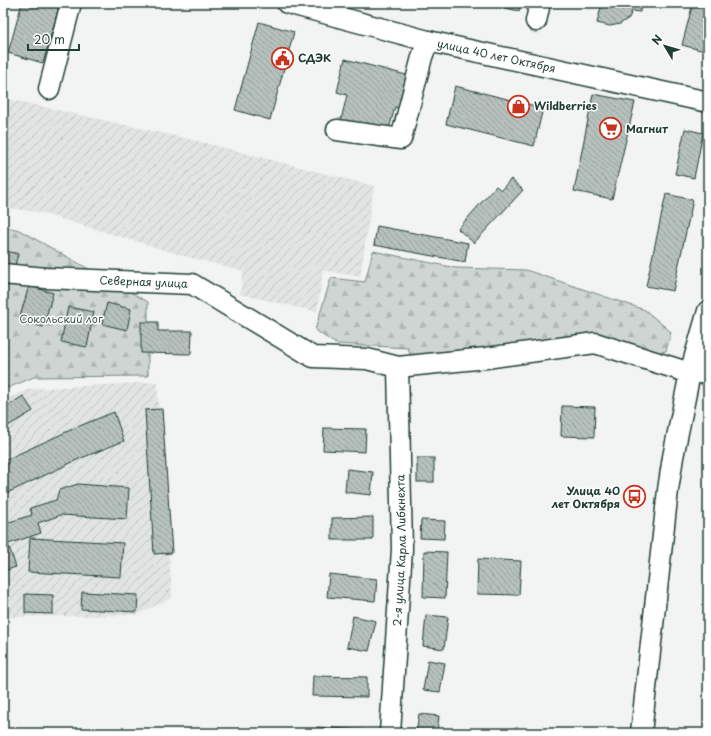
<svg xmlns="http://www.w3.org/2000/svg" width="711" height="736" viewBox="0 0 711 736" font-family="'Playpen Sans',sans-serif">
<style>
.industrial{fill:url(#industrial-furrows)}
.forest{fill:url(#forest-firs);stroke:#768984}
.building{fill:url(#building-back-hatch);stroke:#1f3d34}
.lines{fill:none;stroke-linecap:round;stroke-linejoin:round}
.minor-casing{stroke:#1f3d34;stroke-width:23}
.minor{stroke:#fff;stroke-width:20}
.labels{text-anchor:middle;stroke-width:3;stroke-linejoin:round;paint-order:stroke}
.street-label{font-size:11px;fill:#1f3d34;stroke:#fff}
.poi-label{font-size:11px;font-weight:bold;fill:#1f3d34;stroke:#fff;text-anchor:start}
.park-label{font-size:11px;fill:#425b54;stroke:#fff}
</style>
<defs>
<pattern id="industrial-furrows" width="10" height="10" patternUnits="userSpaceOnUse"><rect width="10" height="10" fill="#e0e4e3"/><path d="M-1 1l2-2M0 10L10 0M9 11l2-2" fill="none" stroke="#c0c4c3"/></pattern>
<pattern id="forest-firs" width="22" height="20" patternUnits="userSpaceOnUse"><rect width="22" height="20" fill="#ced5d3"/><path d="M5 1l3.5 6h-7zM16 11l3.5 6h-7z" fill="#b0b8b6"/></pattern>
<pattern id="building-back-hatch" width="6" height="6" patternUnits="userSpaceOnUse"><rect width="6" height="6" fill="#b7c1bd"/><path d="M-1 5l2 2M0 0l6 6M5-1l2 2" fill="none" stroke="#949e9a"/></pattern>
</defs>
<rect width="100%" height="100%" fill="#f2f3f3"/>
<filter id="ink" filterUnits="userSpaceOnUse"><feTurbulence type="fractalNoise" baseFrequency=".025" numOctaves="2"/><feDisplacementMap in="SourceGraphic" scale="8" xChannelSelector="R" yChannelSelector="G"/><feConvolveMatrix kernelMatrix="1 2 1 2 8 2 1 2 1" color-interpolation-filters="sRGB"/></filter>
<g filter="url(#ink)">
<g class="industrial">
<path d="M 3,98 L 193,140 L 374,186 L 360,277 L 323,270 L 317,312 L 240,294 L 243,271 L 188,257 L 38,212 L 3,207 Z"/>
<path d="M 157,382 L 172,598 L 136,615 L 3,617 L 3,401 L 29,389 Z"/>
</g>
<g class="forest">
<path d="M 3,226 L 19,230 L 148,302 L 148,376 L 34,377 L 3,390 Z"/>
<path d="M 373,251 L 456,268 L 526,270 L 645,310 L 671,332 L 666,351 L 654,353 L 595,337 L 412,360 L 408,348 L 336,344 L 315,330 L 331,278 L 365,282 Z"/>
</g>
<g class="building">
<path d="M 22,3 L 60,3 L 43,63 L 8,53 Z"/>
<path d="M 483,3 L 521,3 L 519,11 Z"/>
<path d="M 602,3 L 641,3 L 640,12 L 632,11 L 629,18 L 620,24 L 610,26 L 597,23 Z"/>
<path d="M 693,3 L 708,3 L 708,52 L 682,45 Z"/>
<path d="M 259,22 L 294,32 L 270,120 L 235,110 Z"/>
<path d="M 345,59 L 410,76 L 402,109 L 395,107 L 387,136 L 340,124 L 347,95 L 337,92 Z"/>
<path d="M 455,86 L 543,108 L 534,146 L 446,124 Z"/>
<path d="M 593,94 L 635,102 L 612,199 L 574,191 Z"/>
<path d="M 685,129 L 703,133 L 694,178 L 675,174 Z"/>
<path d="M 511,179 L 523,190 L 474,243 L 458,229 L 496,186 L 501,190 Z"/>
<path d="M 666,194 L 693,200 L 673,291 L 646,286 Z"/>
<path d="M 377,226 L 468,243 L 465,262 L 374,245 Z"/>
<path d="M 3,250 L 18,254 L 14,269 L 3,266 Z"/>
<path d="M 29,286 L 53,293 L 43,327 L 19,320 Z"/>
<path d="M 107,303 L 131,309 L 127,330 L 102,324 Z"/>
<path d="M 68,307 L 94,312 L 87,347 L 61,342 Z"/>
<path d="M 141,322 L 158,322 L 158,331 L 192,331 L 191,354 L 141,353 Z"/>
<path d="M 23,396 L 33,411 L 3,429 L 3,409 Z"/>
<path d="M 562,406 L 595,407 L 594,437 L 561,436 Z"/>
<path d="M 162,409 L 172,553 L 154,554 L 145,410 Z"/>
<path d="M 114,412 L 124,441 L 79,459 L 3,495 L 3,461 L 77,427 Z"/>
<path d="M 324,428 L 366,429 L 365,452 L 323,450 Z"/>
<rect x="417" y="458" width="17" height="24"/>
<path d="M 347,469 L 373,472 L 371,495 L 345,492 Z"/>
<path d="M 78,484 L 129,488 L 127,519 L 61,515 L 38,523 L 41,533 L 8,544 L 16,567 L 3,571 L 3,524 L 32,515 L 30,508 L 56,500 L 59,490 Z"/>
<path d="M 373,517 L 373,540 L 332,540 L 332,518 Z"/>
<path d="M 421,520 L 445,521 L 444,539 L 420,538 Z"/>
<path d="M 30,538 L 123,543 L 121,577 L 28,572 Z"/>
<path d="M 424,551 L 447,552 L 445,598 L 423,597 Z"/>
<path d="M 478,559 L 521,561 L 519,595 L 477,594 Z"/>
<path d="M 329,574 L 377,579 L 375,601 L 327,597 Z"/>
<path d="M 82,592 L 138,595 L 137,612 L 81,609 Z"/>
<path d="M 25,594 L 53,595 L 53,614 L 25,613 Z"/>
<path d="M 426,615 L 448,617 L 444,649 L 423,646 Z"/>
<path d="M 353,616 L 376,621 L 369,651 L 347,647 Z"/>
<path d="M 428,660 L 445,663 L 440,692 L 423,690 Z"/>
<path d="M 313,676 L 367,677 L 367,697 L 312,696 Z"/>
<path d="M 419,714 L 439,716 L 437,733 L 416,733 Z"/>
<path d="M 317,727 L 364,730 L 364,733 L 317,733 Z"/>
</g>
<g class="lines">
<defs>
<g id="minor">
<path id="s1" d="M 287,3 L 428,41 L 708,102"/>
<path d="M 536,21 L 540,3"/>
<path d="M 49,89 L 71,3"/>
<path d="M 337,130 L 401,139 L 422,57 L 428,41"/>
<path id="s2" d="M 3,274 L 46,278 L 192,284 L 313,357 L 367,359 L 398,367 L 486,358 L 595,343 L 690,373 L 708,373"/>
<path id="s3" d="M 390,733 L 402,549 L 398,367"/>
<path d="M 641,733 L 668,490 L 673,457 L 690,373 L 708,311"/>
</g>
</defs>
<use href="#minor" class="minor-casing"/>
<use href="#minor" class="minor"/>
</g>
</g>
<defs>
<symbol id="civic-ring" viewBox="-11 -11 22 22"><circle r="9.5" fill="#fff" stroke="#c8321e" stroke-width="1.5"/><path d="M-.6-6.5H3V-4.5H.6V-3L4-1V1h2V6H-6V1h2V-1L-.6-3ZM-1.2 2.5V6h2.4V2.5Z" fill="#c8321e"/></symbol>
<symbol id="shop-ring" viewBox="-11 -11 22 22"><circle r="9.5" fill="#fff" stroke="#c8321e" stroke-width="1.5"/><path d="M-5-2.5h2.3a2.7 3.5 0 0 1 5.4 0H5L5.5 6h-11ZM-1.5-2.5h3a1.5 2.3 0 0 0-3 0Z" fill="#c8321e"/></symbol>
<symbol id="supermarket-ring" viewBox="-11 -11 22 22"><circle r="9.5" fill="#fff" stroke="#c8321e" stroke-width="1.5"/><path d="M-6-5.5h2.5l.6 2H6L4.5 2H-2.5L-4.4-4H-6ZM-1.5 3.2a1.3 1.3 0 1 0 .1 0ZM3 3.2a1.3 1.3 0 1 0 .1 0Z" fill="#c8321e"/></symbol>
<symbol id="bus-ring" viewBox="-11 -11 22 22"><circle r="9.5" fill="#fff" stroke="#c8321e" stroke-width="1.5"/><path d="M-5-6H5V4H4V6H2V4H-2V6H-4V4H-5ZM-3.5-4V0h7V-4ZM-3.5 1.2v1.5H-2V1.2ZM2 1.2v1.5H3.5V1.2Z" fill="#c8321e"/></symbol>
</defs>
<g fill-rule="evenodd">
<use href="#civic-ring" x="270" y="46" width="25" height="25"/>
<use href="#shop-ring" x="506" y="94" width="25" height="25"/>
<use href="#supermarket-ring" x="598" y="116" width="25" height="25"/>
<use href="#bus-ring" x="622" y="484" width="25" height="25"/>
</g>
<g class="labels">
<g class="street-label">
<text dy="4" stroke="none"><textPath href="#s1" startOffset="216">улица 40 лет Октября</textPath></text>
<text dy="4" stroke="none"><textPath href="#s2" startOffset="141">Северная улица</textPath></text>
<text dy="4" stroke="none"><textPath href="#s3" startOffset="183">2-я улица Карла Либкнехта</textPath></text>
</g>
<g class="poi-label">
<text x="298" y="62">СДЭК</text>
<text x="534" y="110">Wildberries</text>
<text x="626" y="133">Магнит</text>
<text x="620" y="495" text-anchor="end">Улица 40<tspan x="620" dy="13">лет Октября</tspan></text>
</g>
<g class="park-label">
<text x="61" y="323">Сокольский лог</text>
</g>
</g>
<rect width="711" height="736" fill="none" stroke="#fff" stroke-width="16"/>
<rect x="8" y="8" width="695" height="720" fill="none" stroke="#1f3d34" stroke-width="1.5" filter="url(#ink)"/>
<g transform="translate(665 46) rotate(308)" stroke="#ffffff" stroke-width="3" paint-order="stroke">
<path d="M0-3L7 15L0 10L-7 15Z" fill="#1f3d34"/>
<text y="-6" font-size="11" font-weight="bold" text-anchor="middle" fill="#1f3d34">N</text>
</g>
<path d="M28 44v6h51v-6" fill="none" stroke="#1f3d34" stroke-width="2"/>
<text x="34" y="44" font-size="12" fill="#1f3d34" stroke="#ffffff" stroke-width="3" paint-order="stroke">20 m</text>
</svg>
